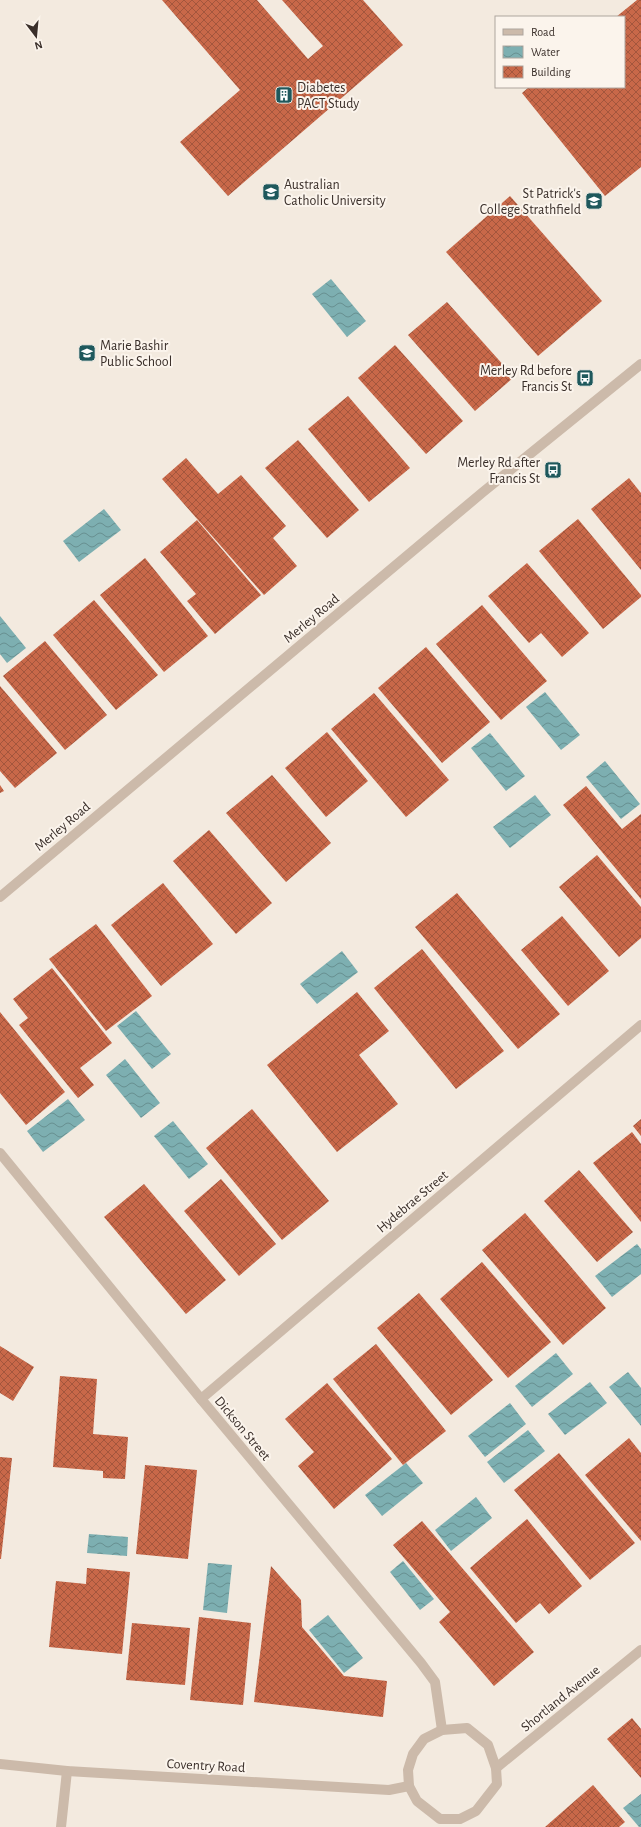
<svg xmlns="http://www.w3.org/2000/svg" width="641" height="1827" viewBox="0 0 641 1827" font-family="'Alegreya Sans',sans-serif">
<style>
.water{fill:url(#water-waves)}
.building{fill:url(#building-cross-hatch)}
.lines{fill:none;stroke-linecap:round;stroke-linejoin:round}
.minor{stroke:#ccbaaa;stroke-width:10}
.labels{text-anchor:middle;stroke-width:4;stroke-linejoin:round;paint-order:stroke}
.poi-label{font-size:14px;fill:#3a2f2a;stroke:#fbf4ec;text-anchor:start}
.street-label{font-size:14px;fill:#3a2f2a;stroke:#fbf4ec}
</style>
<defs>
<pattern id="water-waves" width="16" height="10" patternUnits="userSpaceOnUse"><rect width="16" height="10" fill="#7dafb1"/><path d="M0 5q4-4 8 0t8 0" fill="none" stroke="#678f90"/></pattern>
<pattern id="building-cross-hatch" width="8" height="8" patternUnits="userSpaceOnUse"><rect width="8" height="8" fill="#c86849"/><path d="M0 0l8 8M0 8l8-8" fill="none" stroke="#a3563d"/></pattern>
</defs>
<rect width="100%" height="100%" fill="#f3eadf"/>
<g class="water">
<path d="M 331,279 L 366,321 L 347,337 L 312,294 Z"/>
<path d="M 104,509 L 121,530 L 79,562 L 63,541 Z"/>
<path d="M 0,616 L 26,648 L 7,663 L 0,654 Z"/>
<path d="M 545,692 L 580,735 L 561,750 L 526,707 Z"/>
<path d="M 490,733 L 525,776 L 506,791 L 471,748 Z"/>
<path d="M 605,761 L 640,804 L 621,819 L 586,777 Z"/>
<path d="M 535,795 L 551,815 L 510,848 L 493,827 Z"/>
<path d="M 342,951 L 358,972 L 317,1004 L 300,984 Z"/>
<path d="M 136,1011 L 171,1054 L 152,1069 L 117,1026 Z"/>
<path d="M 125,1059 L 160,1103 L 141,1118 L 106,1075 Z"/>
<path d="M 68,1099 L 85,1120 L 43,1152 L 27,1131 Z"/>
<path d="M 173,1121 L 208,1164 L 189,1179 L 154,1136 Z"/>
<path d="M 637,1244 L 641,1249 L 641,1274 L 612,1297 L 595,1276 Z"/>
<path d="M 556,1353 L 573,1374 L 532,1407 L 515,1386 Z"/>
<path d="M 628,1372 L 641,1388 L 641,1426 L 609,1387 Z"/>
<path d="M 590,1382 L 607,1403 L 565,1435 L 548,1414 Z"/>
<path d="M 510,1403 L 526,1424 L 485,1457 L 468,1436 Z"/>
<path d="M 528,1430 L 545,1451 L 504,1483 L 487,1462 Z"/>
<path d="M 406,1463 L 423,1483 L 382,1516 L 365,1495 Z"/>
<path d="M 476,1497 L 492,1518 L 451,1551 L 435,1530 Z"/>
<path d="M 89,1534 L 128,1537 L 127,1556 L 87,1553 Z"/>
<path d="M 403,1561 L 434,1599 L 420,1610 L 390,1572 Z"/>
<path d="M 208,1563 L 232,1565 L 227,1613 L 203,1610 Z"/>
<path d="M 328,1615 L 363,1658 L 344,1673 L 309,1630 Z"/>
<path d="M 641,1794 L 641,1827 L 639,1827 L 623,1808 Z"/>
</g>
<g class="building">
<path d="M 162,0 L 257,0 L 308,59 L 323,46 L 282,0 L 363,0 L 403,45 L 228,196 L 180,142 L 240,90 Z"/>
<path d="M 637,0 L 641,0 L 641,167 L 605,196 L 522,93 L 529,87 L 624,87 L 624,17 L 616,17 Z"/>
<path d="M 510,196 L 602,301 L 538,356 L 446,252 Z"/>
<path d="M 447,302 L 514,377 L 475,411 L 408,335 Z"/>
<path d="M 395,345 L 463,421 L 426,454 L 358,378 Z"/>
<path d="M 348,396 L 410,468 L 369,502 L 308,429 Z"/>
<path d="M 298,440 L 359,510 L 327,538 L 265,468 Z"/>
<path d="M 186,458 L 218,494 L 241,475 L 286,526 L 273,538 L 297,566 L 264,595 L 162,479 Z"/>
<path d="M 629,478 L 641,493 L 641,570 L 591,509 Z"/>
<path d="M 578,519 L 641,595 L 641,597 L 603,629 L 539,551 Z"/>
<path d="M 197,520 L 261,595 L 215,634 L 187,601 L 196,594 L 160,552 Z"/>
<path d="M 145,558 L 208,636 L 164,672 L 100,595 Z"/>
<path d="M 527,563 L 589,633 L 562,657 L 541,633 L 529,643 L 488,596 Z"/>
<path d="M 94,600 L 158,675 L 116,710 L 53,635 Z"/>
<path d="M 482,605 L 547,681 L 501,720 L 436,644 Z"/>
<path d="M 45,641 L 107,715 L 65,750 L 3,676 Z"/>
<path d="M 426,647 L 490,722 L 442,763 L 378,688 Z"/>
<path d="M 0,686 L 57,753 L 15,788 L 0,771 Z"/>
<path d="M 374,693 L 449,780 L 406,817 L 331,729 Z"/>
<path d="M 327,732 L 368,781 L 326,817 L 285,768 Z"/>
<path d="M 272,775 L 331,843 L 286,882 L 226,813 Z"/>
<path d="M 0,785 L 4,791 L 0,793 Z"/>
<path d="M 586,786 L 622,829 L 641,814 L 641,899 L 563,805 Z"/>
<path d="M 209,830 L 272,903 L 236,934 L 173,861 Z"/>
<path d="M 597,855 L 641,907 L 641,938 L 619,957 L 559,887 Z"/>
<path d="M 163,883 L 213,944 L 161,986 L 111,925 Z"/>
<path d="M 457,893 L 560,1014 L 518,1049 L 415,927 Z"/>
<path d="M 562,916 L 609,971 L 568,1006 L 521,950 Z"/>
<path d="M 96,924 L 152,996 L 106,1031 L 49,959 Z"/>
<path d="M 422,949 L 504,1051 L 456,1089 L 374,988 Z"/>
<path d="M 52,968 L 112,1043 L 80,1068 L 94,1085 L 78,1098 L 19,1025 L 28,1018 L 13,999 Z"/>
<path d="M 357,992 L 389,1031 L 359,1055 L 398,1104 L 337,1152 L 267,1065 Z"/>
<path d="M 0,1012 L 65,1092 L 26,1125 L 0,1093 Z"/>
<path d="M 252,1109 L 329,1201 L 282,1240 L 206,1148 Z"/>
<path d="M 641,1119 L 641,1136 L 633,1126 Z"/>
<path d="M 632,1132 L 641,1144 L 641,1222 L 593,1163 Z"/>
<path d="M 579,1170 L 633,1232 L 597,1262 L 544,1201 Z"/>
<path d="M 221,1179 L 276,1244 L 239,1276 L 184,1211 Z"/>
<path d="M 144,1184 L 226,1280 L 186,1314 L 104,1217 Z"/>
<path d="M 525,1213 L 606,1308 L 563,1345 L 482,1250 Z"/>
<path d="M 482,1262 L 551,1342 L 508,1378 L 440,1299 Z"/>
<path d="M 419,1293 L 493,1380 L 451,1415 L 377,1328 Z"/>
<path d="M 376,1344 L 446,1431 L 403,1465 L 333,1379 Z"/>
<path d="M 0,1346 L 34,1367 L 13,1401 L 0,1393 Z"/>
<path d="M 60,1376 L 97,1379 L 93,1434 L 128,1437 L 125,1479 L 103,1478 L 103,1471 L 53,1467 Z"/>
<path d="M 327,1383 L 392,1459 L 334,1509 L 298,1466 L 314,1452 L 285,1419 Z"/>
<path d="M 629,1438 L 641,1453 L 641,1541 L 585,1475 Z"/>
<path d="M 559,1453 L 635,1543 L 590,1580 L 514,1490 Z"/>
<path d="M 0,1457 L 12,1458 L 1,1559 L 0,1559 Z"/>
<path d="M 145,1465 L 197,1470 L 188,1559 L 136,1554 Z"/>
<path d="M 527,1519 L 582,1586 L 549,1614 L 540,1603 L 516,1623 L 470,1568 Z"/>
<path d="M 422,1521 L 534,1652 L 494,1686 L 439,1622 L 450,1612 L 393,1545 Z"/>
<path d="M 271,1566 L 301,1600 L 302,1627 L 344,1676 L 387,1681 L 383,1717 L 254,1702 Z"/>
<path d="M 87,1568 L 130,1572 L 122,1654 L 49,1647 L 56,1581 L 86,1584 Z"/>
<path d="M 199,1617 L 251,1623 L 243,1705 L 190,1700 Z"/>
<path d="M 132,1623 L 190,1628 L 185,1685 L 126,1680 Z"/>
<path d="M 632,1718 L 641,1729 L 641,1778 L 607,1739 Z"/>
<path d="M 593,1785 L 625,1822 L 619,1827 L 545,1827 Z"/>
</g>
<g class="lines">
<g class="minor">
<path d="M 0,897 L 483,492 L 641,364"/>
<path d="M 0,1153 L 201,1399 L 421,1663 L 435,1682 L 442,1730"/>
<path d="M 201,1399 L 641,1025"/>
<path d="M 467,1728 L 488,1745 L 496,1768 L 497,1784 L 476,1811 L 460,1819 L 440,1819 L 417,1801 L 409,1786 L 408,1770 L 413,1754 L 424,1739 L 442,1730 Z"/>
<path d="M 0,1764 L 67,1771 L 389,1790 L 409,1786"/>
<path d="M 496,1768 L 641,1650"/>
<path d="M 61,1827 L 67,1771"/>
</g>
</g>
<defs>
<symbol id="building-square" viewBox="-11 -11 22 22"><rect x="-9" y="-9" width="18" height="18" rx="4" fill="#1e585c" stroke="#fbf4ec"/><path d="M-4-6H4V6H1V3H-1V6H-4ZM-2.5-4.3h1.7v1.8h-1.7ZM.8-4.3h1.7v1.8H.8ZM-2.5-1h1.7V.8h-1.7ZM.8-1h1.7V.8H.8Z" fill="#fff"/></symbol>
<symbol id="university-square" viewBox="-11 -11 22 22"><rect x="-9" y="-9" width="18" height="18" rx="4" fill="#1e585c" stroke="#fbf4ec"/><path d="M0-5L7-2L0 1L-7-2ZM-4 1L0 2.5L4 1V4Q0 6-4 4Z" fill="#fff"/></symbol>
<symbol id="school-square" viewBox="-11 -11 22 22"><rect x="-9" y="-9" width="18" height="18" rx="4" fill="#1e585c" stroke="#fbf4ec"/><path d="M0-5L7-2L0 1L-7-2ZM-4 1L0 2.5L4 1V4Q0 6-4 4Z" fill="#fff"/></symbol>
<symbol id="bus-square" viewBox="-11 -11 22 22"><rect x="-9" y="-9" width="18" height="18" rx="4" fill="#1e585c" stroke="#fbf4ec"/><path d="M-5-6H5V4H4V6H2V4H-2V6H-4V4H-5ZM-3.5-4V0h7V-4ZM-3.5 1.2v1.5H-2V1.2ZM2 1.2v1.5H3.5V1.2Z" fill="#fff"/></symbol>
</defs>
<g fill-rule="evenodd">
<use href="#building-square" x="274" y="85" width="20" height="20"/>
<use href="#university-square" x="261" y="182" width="20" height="20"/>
<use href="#school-square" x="584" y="191" width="20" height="20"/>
<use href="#school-square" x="77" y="343" width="20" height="20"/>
<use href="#bus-square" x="575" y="368" width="20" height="20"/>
<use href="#bus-square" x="543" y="460" width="20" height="20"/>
</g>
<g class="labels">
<g class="poi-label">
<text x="297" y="92">Diabetes<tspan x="297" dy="16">PACT Study</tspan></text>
<text x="284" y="189">Australian<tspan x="284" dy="16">Catholic University</tspan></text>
<text x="581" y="198" text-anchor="end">St Patrick's<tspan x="581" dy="16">College Strathfield</tspan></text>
<text x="100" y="350">Marie Bashir<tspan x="100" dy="16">Public School</tspan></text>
<text x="572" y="375" text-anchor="end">Merley Rd before<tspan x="572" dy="16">Francis St</tspan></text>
<text x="540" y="467" text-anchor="end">Merley Rd after<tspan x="540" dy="16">Francis St</tspan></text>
</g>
<g class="street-label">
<text transform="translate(311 618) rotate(-40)" y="5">Merley Road</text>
<text transform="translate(62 826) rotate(-40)" y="5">Merley Road</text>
<text transform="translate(412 1201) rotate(-40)" y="5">Hydebrae Street</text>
<text transform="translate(243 1428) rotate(50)" y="5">Dickson Street</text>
<text transform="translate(560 1698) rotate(-39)" y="5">Shortland Avenue</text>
<text transform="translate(206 1765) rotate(3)" y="5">Coventry Road</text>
</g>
</g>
<rect x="495" y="16" width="130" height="72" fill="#fbf4ec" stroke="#aea59e"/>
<rect x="503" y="29" width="20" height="6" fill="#ccbaaa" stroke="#aea59e"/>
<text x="531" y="36" font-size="12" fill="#3a2f2a">Road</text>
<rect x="503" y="46" width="20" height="12" fill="url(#water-waves)" stroke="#aea59e"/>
<text x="531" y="56" font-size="12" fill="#3a2f2a">Water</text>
<rect x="503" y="66" width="20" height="12" fill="url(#building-cross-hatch)" stroke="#aea59e"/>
<text x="531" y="76" font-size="12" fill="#3a2f2a">Building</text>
<g transform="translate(36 36) rotate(164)" stroke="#fbf4ec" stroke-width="3" paint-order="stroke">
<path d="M0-3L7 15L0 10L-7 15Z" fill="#3a2f2a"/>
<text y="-6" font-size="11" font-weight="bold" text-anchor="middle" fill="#3a2f2a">N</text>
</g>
</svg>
